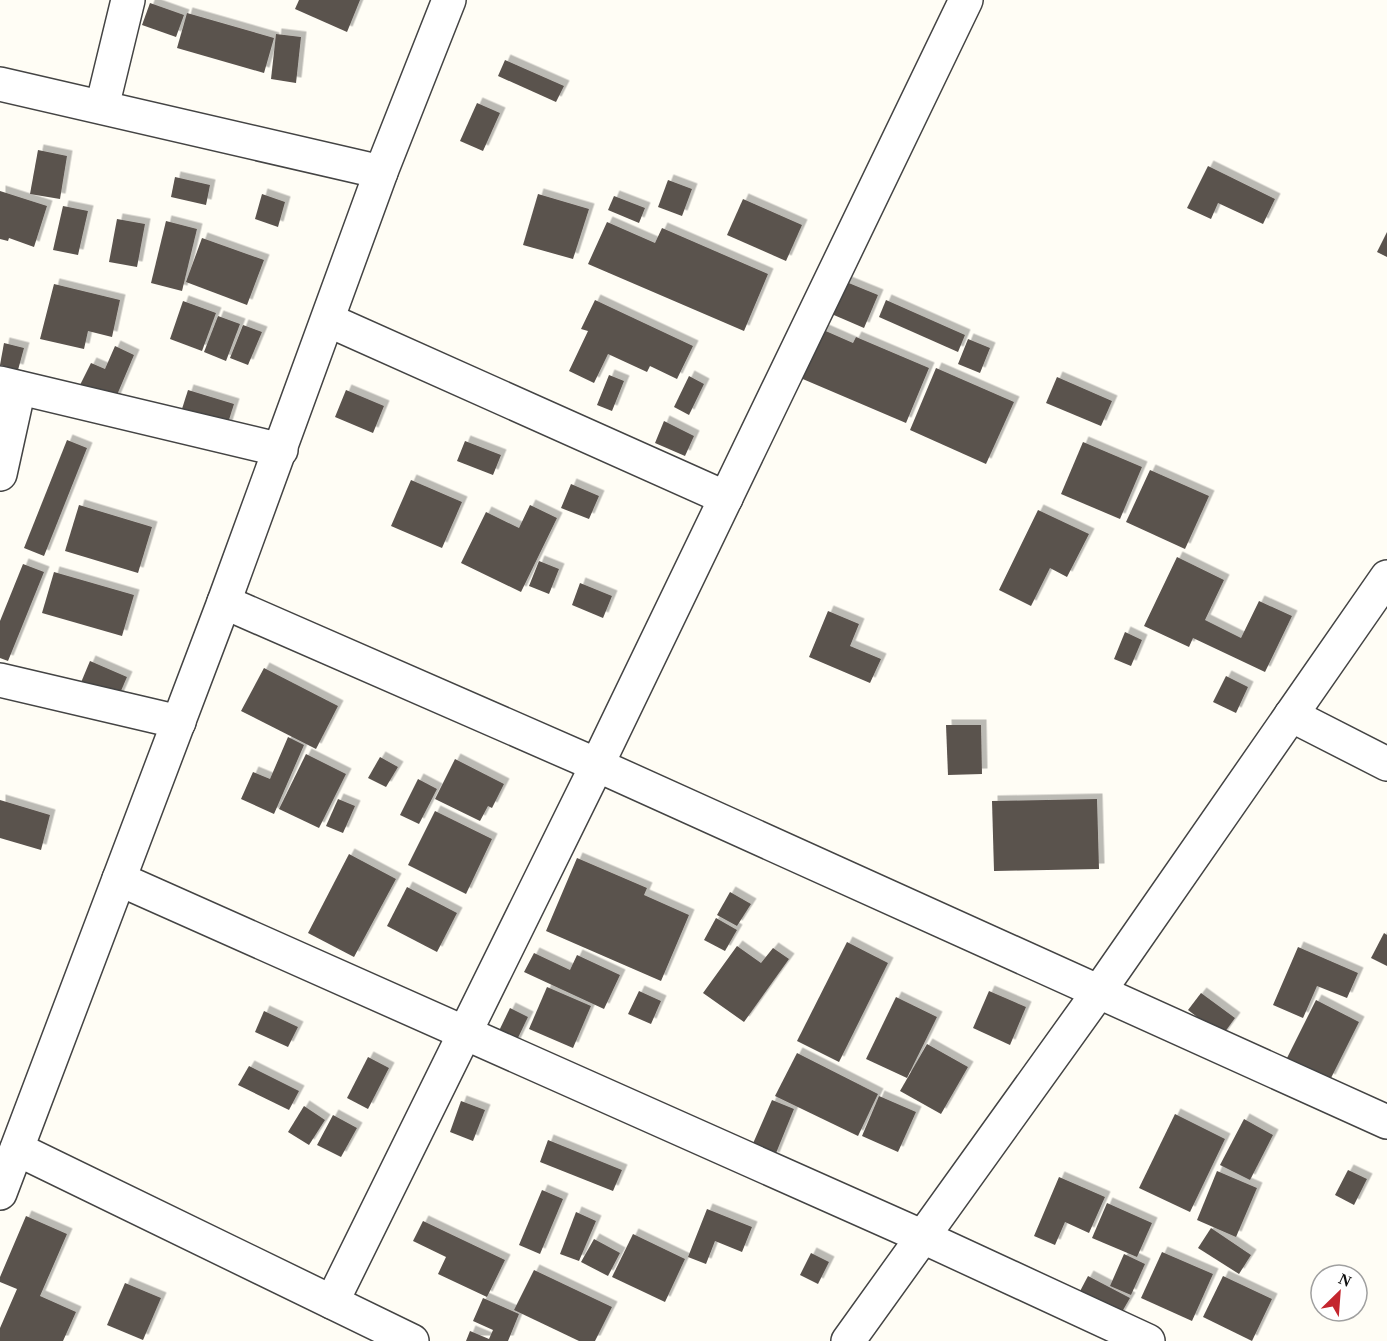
<svg xmlns="http://www.w3.org/2000/svg" width="1387" height="1341" viewBox="0 0 1387 1341" font-family="Georgia,serif">
<style>
.building{fill:#5a524d;filter:url(#shadow)}
.lines{fill:none;stroke-linecap:round;stroke-linejoin:round}
.street-casing{stroke:#444;stroke-width:36}
.street{stroke:#fff;stroke-width:33}
</style>
<defs>
<filter id="shadow"><feDropShadow dx="5.5" dy="-5.5" stdDeviation="0" flood-color="#0004"/></filter>
</defs>
<rect width="100%" height="100%" fill="#fffdf5"/>
<g class="building">
<path d="M 299,0 L 360,0 L 347,32 L 295,9 Z"/>
<path d="M 150,3 L 184,15 L 176,37 L 142,25 Z"/>
<path d="M 187,13 L 274,38 L 264,73 L 177,48 Z"/>
<path d="M 276,34 L 301,37 L 296,83 L 271,79 Z"/>
<path d="M 505,60 L 564,86 L 556,102 L 498,76 Z"/>
<path d="M 477,103 L 500,113 L 483,151 L 460,141 Z"/>
<path d="M 38,150 L 67,156 L 60,199 L 30,194 Z"/>
<path d="M 1208,166 L 1275,199 L 1263,224 L 1218,203 L 1211,219 L 1187,208 Z"/>
<path d="M 175,177 L 210,185 L 206,205 L 171,197 Z"/>
<path d="M 668,180 L 692,189 L 682,216 L 658,207 Z"/>
<path d="M 0,191 L 47,206 L 34,247 L 9,238 L 8,241 L 0,239 Z"/>
<path d="M 262,194 L 285,202 L 278,227 L 255,219 Z"/>
<path d="M 538,194 L 589,209 L 573,259 L 523,245 Z"/>
<path d="M 614,196 L 645,208 L 639,223 L 608,210 Z"/>
<path d="M 743,199 L 802,225 L 786,261 L 727,235 Z"/>
<path d="M 63,206 L 88,211 L 78,255 L 53,250 Z"/>
<path d="M 117,219 L 145,224 L 137,267 L 109,262 Z"/>
<path d="M 166,221 L 197,229 L 182,291 L 151,283 Z"/>
<path d="M 607,222 L 655,243 L 662,228 L 768,274 L 744,331 L 588,264 Z"/>
<path d="M 1387,232 L 1387,257 L 1377,252 Z"/>
<path d="M 202,238 L 264,260 L 247,305 L 186,282 Z"/>
<path d="M 834,277 L 878,295 L 864,328 L 820,309 Z"/>
<path d="M 54,284 L 120,300 L 112,337 L 88,331 L 84,349 L 40,339 Z"/>
<path d="M 595,300 L 693,346 L 677,379 L 650,366 L 647,372 L 608,354 L 594,383 L 569,371 L 588,331 L 581,329 Z"/>
<path d="M 886,300 L 965,335 L 958,352 L 879,317 Z"/>
<path d="M 183,301 L 216,313 L 202,351 L 170,339 Z"/>
<path d="M 218,316 L 240,324 L 226,361 L 204,352 Z"/>
<path d="M 243,325 L 262,332 L 248,365 L 230,358 Z"/>
<path d="M 812,325 L 853,343 L 856,337 L 929,368 L 906,423 L 791,374 Z"/>
<path d="M 968,339 L 990,348 L 980,373 L 958,364 Z"/>
<path d="M 4,343 L 24,348 L 18,370 L 0,365 Z"/>
<path d="M 115,346 L 134,355 L 114,402 L 79,387 L 91,363 L 105,369 Z"/>
<path d="M 936,368 L 1014,402 L 986,464 L 910,430 Z"/>
<path d="M 609,375 L 624,381 L 612,411 L 597,405 Z"/>
<path d="M 689,376 L 704,384 L 689,415 L 674,407 Z"/>
<path d="M 1057,377 L 1112,401 L 1101,426 L 1046,403 Z"/>
<path d="M 188,390 L 234,404 L 227,426 L 181,412 Z"/>
<path d="M 346,390 L 384,406 L 373,433 L 335,417 Z"/>
<path d="M 664,421 L 694,436 L 685,456 L 655,443 Z"/>
<path d="M 67,440 L 87,448 L 44,556 L 24,548 Z"/>
<path d="M 465,441 L 501,455 L 493,475 L 457,461 Z"/>
<path d="M 1083,442 L 1142,467 L 1120,519 L 1061,494 Z"/>
<path d="M 1150,470 L 1209,496 L 1185,549 L 1126,522 Z"/>
<path d="M 411,480 L 462,502 L 442,548 L 391,526 Z"/>
<path d="M 571,484 L 599,496 L 589,519 L 561,508 Z"/>
<path d="M 79,505 L 152,527 L 138,573 L 65,551 Z"/>
<path d="M 530,505 L 557,518 L 521,592 L 461,563 L 486,512 L 519,528 Z"/>
<path d="M 1038,510 L 1089,534 L 1067,577 L 1050,568 L 1031,606 L 999,590 Z"/>
<path d="M 1177,557 L 1224,580 L 1205,620 L 1241,638 L 1259,601 L 1292,616 L 1265,672 L 1193,638 L 1189,647 L 1144,626 Z"/>
<path d="M 539,561 L 559,569 L 549,594 L 529,586 Z"/>
<path d="M 23,564 L 44,572 L 8,661 L 0,658 L 0,621 Z"/>
<path d="M 54,572 L 134,595 L 122,636 L 42,613 Z"/>
<path d="M 580,583 L 612,596 L 603,618 L 572,605 Z"/>
<path d="M 828,611 L 859,624 L 850,646 L 881,659 L 870,683 L 809,657 Z"/>
<path d="M 1125,632 L 1142,640 L 1131,666 L 1114,659 Z"/>
<path d="M 90,661 L 127,677 L 114,707 L 77,692 Z"/>
<path d="M 264,668 L 338,706 L 316,749 L 241,711 Z"/>
<path d="M 1226,676 L 1248,687 L 1236,713 L 1213,702 Z"/>
<path d="M 946,725 L 981,725 L 982,774 L 948,775 Z"/>
<path d="M 288,737 L 304,745 L 274,814 L 241,799 L 253,772 L 270,779 Z"/>
<path d="M 306,754 L 346,774 L 319,828 L 279,809 Z"/>
<path d="M 380,757 L 398,767 L 386,787 L 368,778 Z"/>
<path d="M 455,759 L 504,784 L 492,808 L 488,806 L 480,821 L 435,799 Z"/>
<path d="M 418,779 L 437,789 L 419,824 L 400,815 Z"/>
<path d="M 338,799 L 355,806 L 343,833 L 326,826 Z"/>
<path d="M 1097,799 L 1099,869 L 994,871 L 992,801 Z"/>
<path d="M 0,800 L 50,815 L 41,850 L 0,838 Z"/>
<path d="M 435,811 L 492,839 L 466,894 L 408,865 Z"/>
<path d="M 349,854 L 396,879 L 354,957 L 308,933 Z"/>
<path d="M 577,858 L 647,888 L 644,895 L 689,915 L 661,981 L 546,931 Z"/>
<path d="M 407,887 L 457,913 L 437,952 L 387,926 Z"/>
<path d="M 730,892 L 751,904 L 737,926 L 717,915 Z"/>
<path d="M 716,918 L 737,930 L 725,951 L 704,940 Z"/>
<path d="M 1384,933 L 1387,935 L 1387,966 L 1371,958 Z"/>
<path d="M 847,942 L 888,963 L 839,1062 L 797,1041 Z"/>
<path d="M 737,946 L 761,963 L 773,948 L 789,959 L 744,1022 L 703,993 Z"/>
<path d="M 1298,947 L 1358,973 L 1347,998 L 1317,986 L 1303,1018 L 1273,1005 Z"/>
<path d="M 534,953 L 570,970 L 577,955 L 620,975 L 604,1009 L 524,972 Z"/>
<path d="M 547,987 L 591,1006 L 573,1048 L 529,1029 Z"/>
<path d="M 639,991 L 661,1001 L 651,1024 L 628,1014 Z"/>
<path d="M 989,991 L 1026,1007 L 1010,1045 L 973,1028 Z"/>
<path d="M 1201,993 L 1235,1018 L 1222,1036 L 1188,1010 Z"/>
<path d="M 896,997 L 937,1017 L 907,1078 L 866,1059 Z"/>
<path d="M 1316,1000 L 1359,1022 L 1330,1080 L 1287,1058 Z"/>
<path d="M 510,1008 L 528,1017 L 515,1044 L 497,1035 Z"/>
<path d="M 264,1011 L 298,1027 L 288,1047 L 255,1032 Z"/>
<path d="M 927,1044 L 968,1067 L 941,1114 L 900,1091 Z"/>
<path d="M 797,1053 L 878,1094 L 858,1136 L 775,1096 Z"/>
<path d="M 368,1057 L 389,1068 L 368,1109 L 347,1098 Z"/>
<path d="M 249,1066 L 299,1091 L 289,1110 L 238,1085 Z"/>
<path d="M 879,1096 L 916,1112 L 898,1152 L 862,1136 Z"/>
<path d="M 772,1100 L 794,1109 L 774,1158 L 751,1148 Z"/>
<path d="M 461,1101 L 485,1110 L 473,1141 L 450,1132 Z"/>
<path d="M 304,1106 L 325,1120 L 309,1145 L 288,1132 Z"/>
<path d="M 1175,1114 L 1225,1139 L 1190,1212 L 1139,1188 Z"/>
<path d="M 333,1115 L 357,1128 L 341,1157 L 317,1145 Z"/>
<path d="M 1244,1119 L 1273,1135 L 1250,1180 L 1220,1165 Z"/>
<path d="M 548,1140 L 622,1170 L 613,1191 L 540,1162 Z"/>
<path d="M 1348,1170 L 1367,1179 L 1354,1205 L 1335,1195 Z"/>
<path d="M 1217,1171 L 1257,1188 L 1236,1237 L 1197,1220 Z"/>
<path d="M 1059,1177 L 1105,1197 L 1089,1233 L 1065,1222 L 1055,1245 L 1034,1236 Z"/>
<path d="M 542,1190 L 563,1199 L 540,1254 L 519,1245 Z"/>
<path d="M 1107,1203 L 1152,1223 L 1137,1257 L 1092,1238 Z"/>
<path d="M 707,1209 L 752,1227 L 742,1252 L 715,1241 L 706,1264 L 688,1257 Z"/>
<path d="M 576,1212 L 596,1221 L 579,1261 L 560,1254 Z"/>
<path d="M 26,1216 L 67,1234 L 40,1296 L 76,1312 L 63,1341 L 0,1341 L 0,1328 L 17,1289 L 0,1282 L 0,1277 Z"/>
<path d="M 423,1221 L 505,1260 L 487,1297 L 438,1274 L 446,1257 L 413,1241 Z"/>
<path d="M 1211,1228 L 1251,1255 L 1239,1274 L 1198,1248 Z"/>
<path d="M 633,1234 L 685,1259 L 665,1302 L 612,1277 Z"/>
<path d="M 594,1239 L 620,1253 L 608,1276 L 581,1262 Z"/>
<path d="M 1162,1252 L 1213,1274 L 1192,1321 L 1141,1298 Z"/>
<path d="M 811,1253 L 829,1262 L 818,1284 L 800,1275 Z"/>
<path d="M 1124,1254 L 1145,1264 L 1131,1295 L 1110,1286 Z"/>
<path d="M 534,1270 L 612,1307 L 595,1341 L 579,1341 L 514,1310 Z"/>
<path d="M 1088,1276 L 1130,1298 L 1119,1317 L 1078,1295 Z"/>
<path d="M 1223,1276 L 1272,1299 L 1252,1341 L 1203,1317 Z"/>
<path d="M 125,1283 L 161,1298 L 143,1340 L 107,1325 Z"/>
<path d="M 483,1298 L 519,1314 L 508,1341 L 466,1341 L 470,1331 L 489,1339 L 493,1330 L 473,1321 Z"/>
</g>
<g class="lines">
<defs>
<g id="street">
<path d="M 0,84 L 381,172"/>
<path d="M 102,107 L 128,0"/>
<path d="M 328,320 L 726,498"/>
<path d="M 0,383 L 281,450"/>
<path d="M 0,474 L 19,388"/>
<path d="M 224,602 L 597,765 L 1387,1122"/>
<path d="M 0,680 L 179,722"/>
<path d="M 1291,715 L 1387,764"/>
<path d="M 119,879 L 921,1236 L 1148,1341"/>
<path d="M 17,1149 L 412,1341"/>
<path d="M 0,1193 L 224,602 L 381,172 L 449,0"/>
<path d="M 332,1302 L 597,765 L 966,0"/>
<path d="M 848,1341 L 1100,990 L 1387,577"/>
</g>
</defs>
<use href="#street" class="street-casing"/>
<use href="#street" class="street"/>
</g>
<g transform="translate(1339 1293) rotate(25)"><circle r="28" fill="#ffffff" stroke="#a0a0a0" stroke-width="1.5"/>
<path d="M0-4.5L10 22L0 15L-10 22Z" fill="#c4262e"/>
<text y="-9" font-size="16" font-weight="bold" text-anchor="middle" fill="#111111">N</text>
</g>
</svg>
